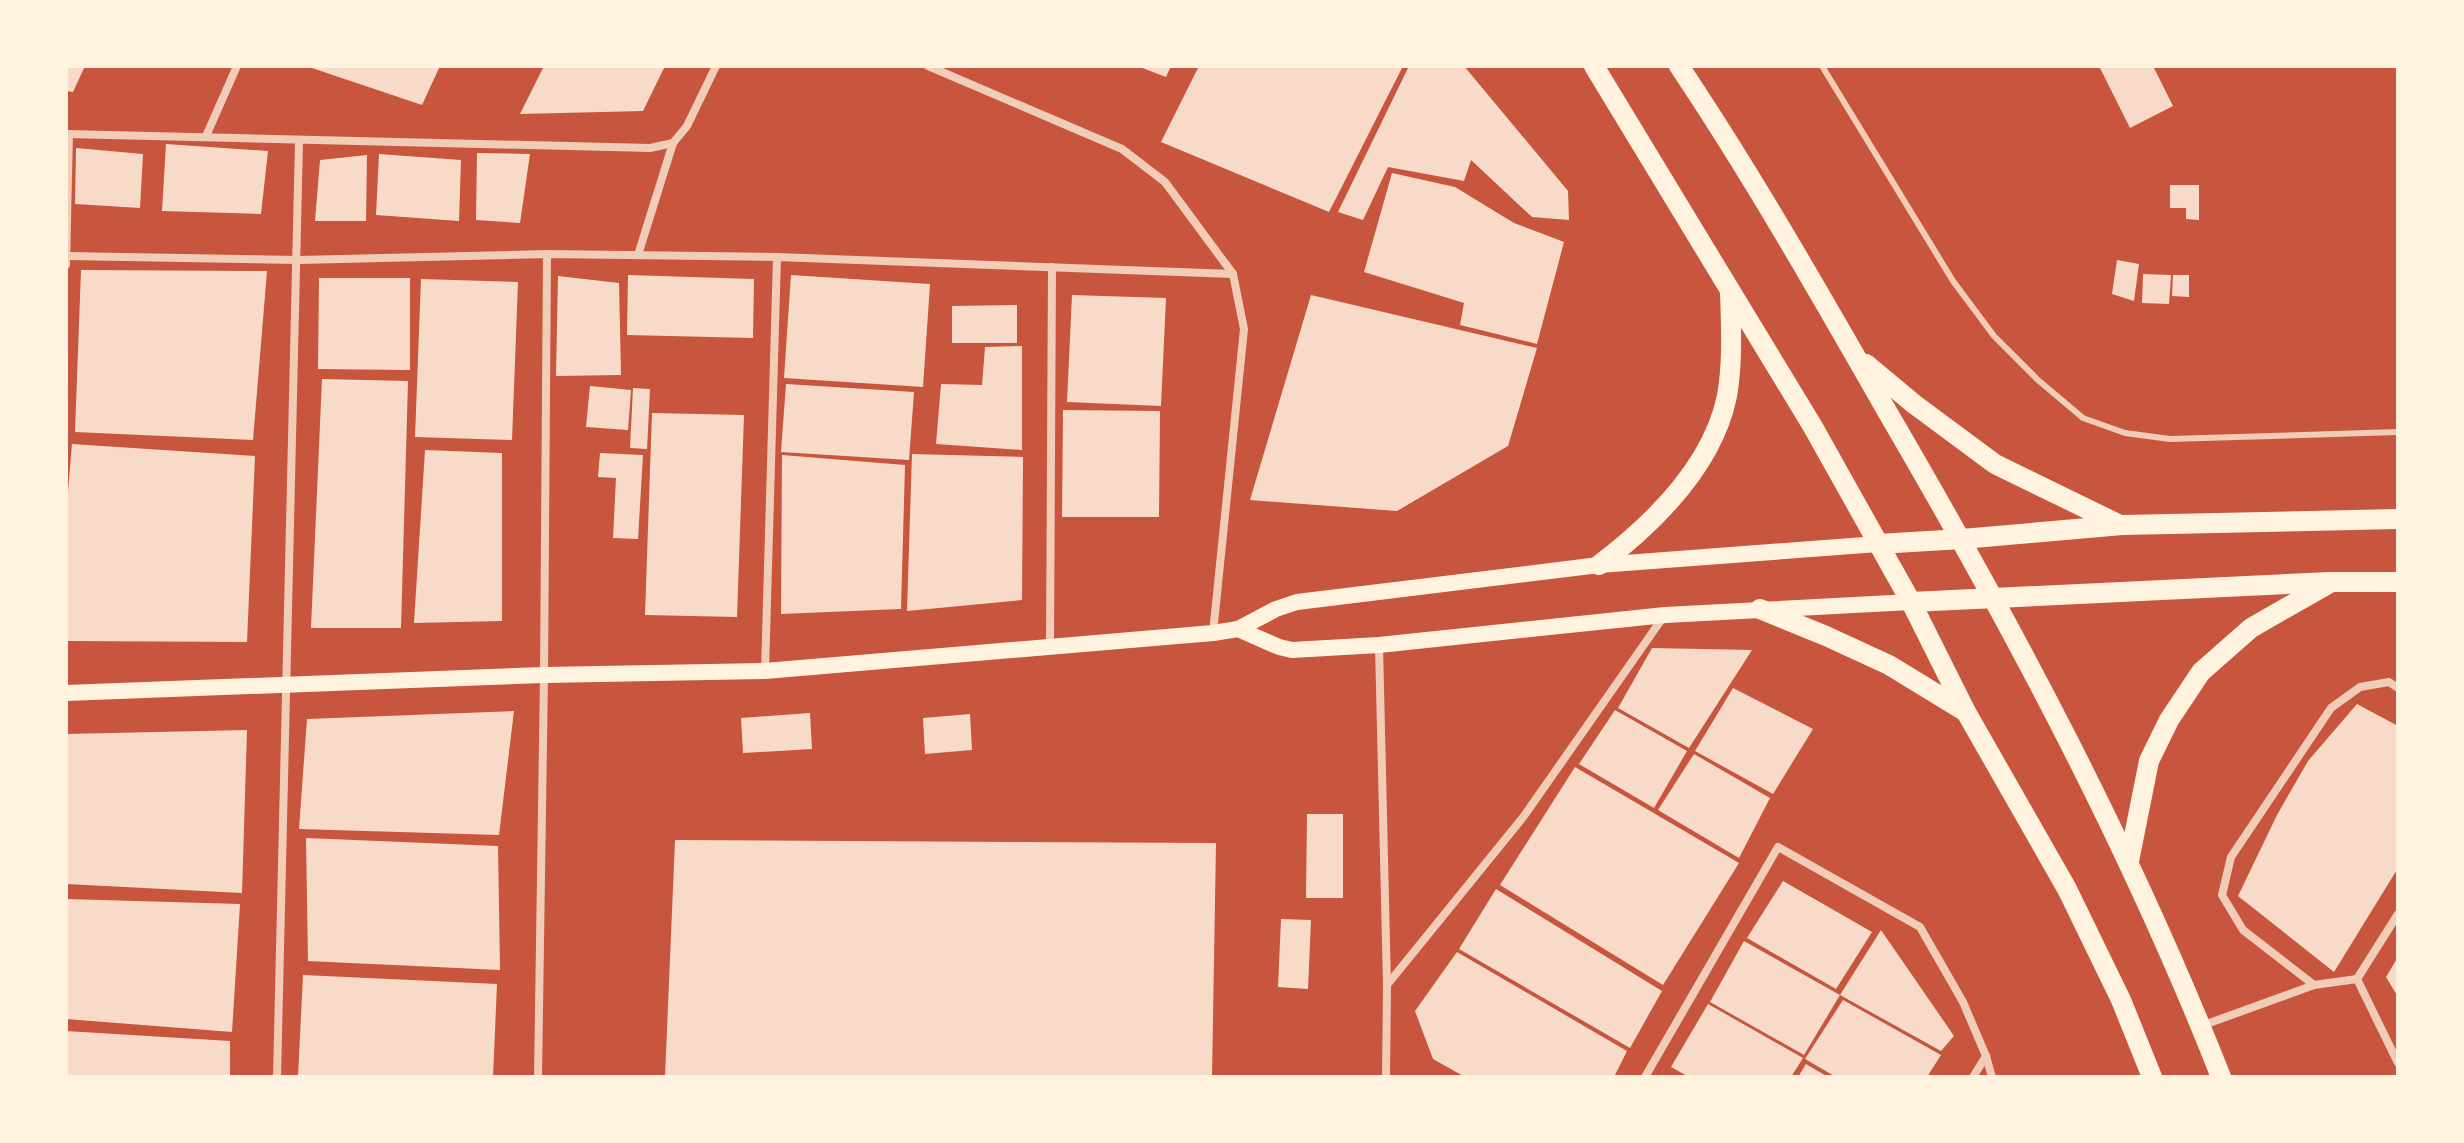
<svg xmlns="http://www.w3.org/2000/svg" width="2464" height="1143" viewBox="0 0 2464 1143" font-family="Lato,sans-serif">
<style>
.building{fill:#f7dbc8}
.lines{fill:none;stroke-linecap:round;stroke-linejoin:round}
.service{stroke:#f1ccb7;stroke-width:6}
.minor{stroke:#f1ccb7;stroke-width:8}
.secondary{stroke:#fff3e0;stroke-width:16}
.primary{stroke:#fff3e0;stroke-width:20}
</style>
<rect width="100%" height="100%" fill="#c8553d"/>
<g class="building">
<path d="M 66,66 L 85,66 L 73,92 L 66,91 Z"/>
<path d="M 306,66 L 440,66 L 422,105 Z"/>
<path d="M 544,66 L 665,66 L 643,111 L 520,114 Z"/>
<path d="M 1137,66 L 1171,66 L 1166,77 Z"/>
<path d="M 1199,66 L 1403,66 L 1329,212 L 1161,142 Z"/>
<path d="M 1409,66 L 1464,66 L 1568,191 L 1569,220 L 1532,217 L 1471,160 L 1464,181 L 1388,167 L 1363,220 L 1338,212 Z"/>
<path d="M 2099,66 L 2153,66 L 2173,106 L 2130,128 Z"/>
<path d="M 166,144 L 268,151 L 261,214 L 162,211 Z"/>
<path d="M 76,148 L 143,154 L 140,208 L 75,204 Z"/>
<path d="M 477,153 L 530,154 L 520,223 L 476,220 Z"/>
<path d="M 379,154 L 461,160 L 459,221 L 376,215 Z"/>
<path d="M 367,155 L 366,221 L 315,221 L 320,160 Z"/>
<path d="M 1392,173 L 1455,187 L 1514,223 L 1564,242 L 1537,344 L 1460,325 L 1464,303 L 1364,272 Z"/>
<path d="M 2170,185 L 2199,185 L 2199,220 L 2186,219 L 2186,208 L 2170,208 Z"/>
<path d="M 2117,260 L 2139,264 L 2134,301 L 2112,294 Z"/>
<path d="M 81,270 L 267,271 L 253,440 L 75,432 Z"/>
<path d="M 2143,274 L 2171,275 L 2169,304 L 2142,303 Z"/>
<path d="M 628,275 L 754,279 L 753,338 L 627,335 Z"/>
<path d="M 791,275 L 930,284 L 923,387 L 784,378 Z"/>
<path d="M 2173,275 L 2189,275 L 2189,297 L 2172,296 Z"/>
<path d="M 558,276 L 619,283 L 621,375 L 556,376 Z"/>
<path d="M 319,278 L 410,278 L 410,370 L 318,369 Z"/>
<path d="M 421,279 L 518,282 L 512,440 L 415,437 Z"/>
<path d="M 1072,295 L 1166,298 L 1161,406 L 1067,402 Z"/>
<path d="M 1311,295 L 1537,348 L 1508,446 L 1397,511 L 1250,500 Z"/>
<path d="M 1017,305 L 1017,343 L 952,343 L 952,306 Z"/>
<path d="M 1022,346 L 1022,450 L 936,444 L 941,384 L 982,385 L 985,347 Z"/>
<path d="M 322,379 L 408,381 L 401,628 L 311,628 Z"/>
<path d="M 786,384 L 914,392 L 909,460 L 781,452 Z"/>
<path d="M 590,386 L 631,390 L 628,430 L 586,427 Z"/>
<path d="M 633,388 L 650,389 L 647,449 L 630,448 Z"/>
<path d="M 1063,410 L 1160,411 L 1159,517 L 1062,517 Z"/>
<path d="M 652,413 L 744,415 L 737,617 L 645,615 Z"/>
<path d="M 72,444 L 255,456 L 247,642 L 66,641 L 66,515 Z"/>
<path d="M 425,450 L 502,453 L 502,621 L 414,623 Z"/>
<path d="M 600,453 L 643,455 L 638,539 L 613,538 L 616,478 L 598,477 Z"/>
<path d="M 912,454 L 1023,457 L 1022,600 L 907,611 Z"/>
<path d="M 782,455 L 905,465 L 901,609 L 781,614 Z"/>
<path d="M 1652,648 L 1752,650 L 1689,748 L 1618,708 Z"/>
<path d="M 1733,688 L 1813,729 L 1773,794 L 1695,751 Z"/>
<path d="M 2357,704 L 2398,726 L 2398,868 L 2334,972 L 2238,896 L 2277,815 L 2308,761 Z"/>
<path d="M 1615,710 L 1687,751 L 1654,808 L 1579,764 Z"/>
<path d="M 514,711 L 499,835 L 299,829 L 307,719 Z"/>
<path d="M 810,713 L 812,749 L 743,753 L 741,718 Z"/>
<path d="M 970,714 L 972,750 L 925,754 L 923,718 Z"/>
<path d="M 247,730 L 242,893 L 66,884 L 66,734 Z"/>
<path d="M 1694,754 L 1770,798 L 1739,858 L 1658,810 Z"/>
<path d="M 1575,767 L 1739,863 L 1663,985 L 1500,885 Z"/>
<path d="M 1307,814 L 1343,814 L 1343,898 L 1306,898 Z"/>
<path d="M 306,838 L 498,846 L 500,970 L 308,961 Z"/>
<path d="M 675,840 L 1216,843 L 1212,1077 L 665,1077 Z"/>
<path d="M 1783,881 L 1872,932 L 1836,989 L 1747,938 Z"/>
<path d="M 1496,889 L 1662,991 L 1630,1048 L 1459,949 Z"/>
<path d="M 66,899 L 240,904 L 232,1032 L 66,1019 Z"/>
<path d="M 1281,919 L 1311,920 L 1308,989 L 1278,987 Z"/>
<path d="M 1881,930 L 1954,1036 L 1941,1051 L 1840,995 Z"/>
<path d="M 1744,941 L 1840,995 L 1804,1055 L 1710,1002 Z"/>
<path d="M 1457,952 L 1627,1051 L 1614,1077 L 1465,1077 L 1433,1059 L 1415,1011 Z"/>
<path d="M 2398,957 L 2398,997 L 2386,977 Z"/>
<path d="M 303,975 L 497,984 L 493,1077 L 298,1077 Z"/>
<path d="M 1843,1000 L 1941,1055 L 1927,1077 L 1836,1077 L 1805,1059 Z"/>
<path d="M 1708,1004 L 1803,1058 L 1791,1077 L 1689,1077 L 1671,1067 Z"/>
<path d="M 66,1031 L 230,1041 L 230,1077 L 66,1077 Z"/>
<path d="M 1806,1064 L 1828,1077 L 1798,1077 Z"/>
</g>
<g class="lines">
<path class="service" d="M 1822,66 L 1953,281 L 1994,336 L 2038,380 L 2083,418 L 2125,433 L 2170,439 L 2398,432"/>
<g class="minor">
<path d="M 928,66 L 1122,149 L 1165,182 L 1233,274 L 1244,329 L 1213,633"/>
<path d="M 66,134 L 650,148 L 673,143 L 687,126 L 716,66"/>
<path d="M 206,136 L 237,66"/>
<path d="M 638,255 L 673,143"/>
<path d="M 66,256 L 298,260 L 547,254 L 777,257 L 1233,274"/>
<path d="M 66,265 L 69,134"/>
<path d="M 1379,645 L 1387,985 L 1386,1077"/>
<path d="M 1050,646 L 1052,267"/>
<path d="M 765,671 L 777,257"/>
<path d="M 2357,979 L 2398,914"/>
<path d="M 1387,985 L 1524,816 L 1664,616"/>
<path d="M 2314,985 L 2243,930 L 2222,895 L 2231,857 L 2331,708 L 2360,687 L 2389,682 L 2398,688"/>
<path d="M 2201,1026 L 2314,985 L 2357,979 L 2398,1063"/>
<path d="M 277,1077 L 299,141"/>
<path d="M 538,1077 L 544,675 L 547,254"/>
<path d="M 1645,1077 L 1778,847 L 1920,927 L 1963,1002 L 1986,1056 L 1992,1077"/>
<path d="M 1973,1077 L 1986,1056"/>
</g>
<g class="secondary">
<path d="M 1238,629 L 1279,647 L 1292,650 L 1379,645 L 1665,615 L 1911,602"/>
<path d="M 66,693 L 544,675 L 765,671 L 1213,633 L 1238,629 L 1276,609 L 1297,602 L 1599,565 L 1878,544"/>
</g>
<g class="primary">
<path d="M 1594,66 L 1813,427 L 1911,602 L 1966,712 L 2067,889 L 2121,1000 L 2152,1077"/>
<path d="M 1679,66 C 1754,178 1821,296 1888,413 C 2013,627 2130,846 2221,1077"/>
<path d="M 1866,364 L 1914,404 L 1995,464 L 2118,524"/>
<path d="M 1878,544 L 1962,539 L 2122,525 L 2398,519"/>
<path d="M 1599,565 C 1653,524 1713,465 1727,396 C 1733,362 1731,325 1730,291"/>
<path d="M 1911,602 L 2330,582 L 2398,582"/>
<path d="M 1760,609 L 1826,636 L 1889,665 L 1966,712"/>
<path d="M 2129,861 L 2149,761 L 2169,720 L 2201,672 L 2251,628 L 2328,584"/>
</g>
</g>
<rect width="2464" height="1143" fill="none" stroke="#fff3e0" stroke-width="136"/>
</svg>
